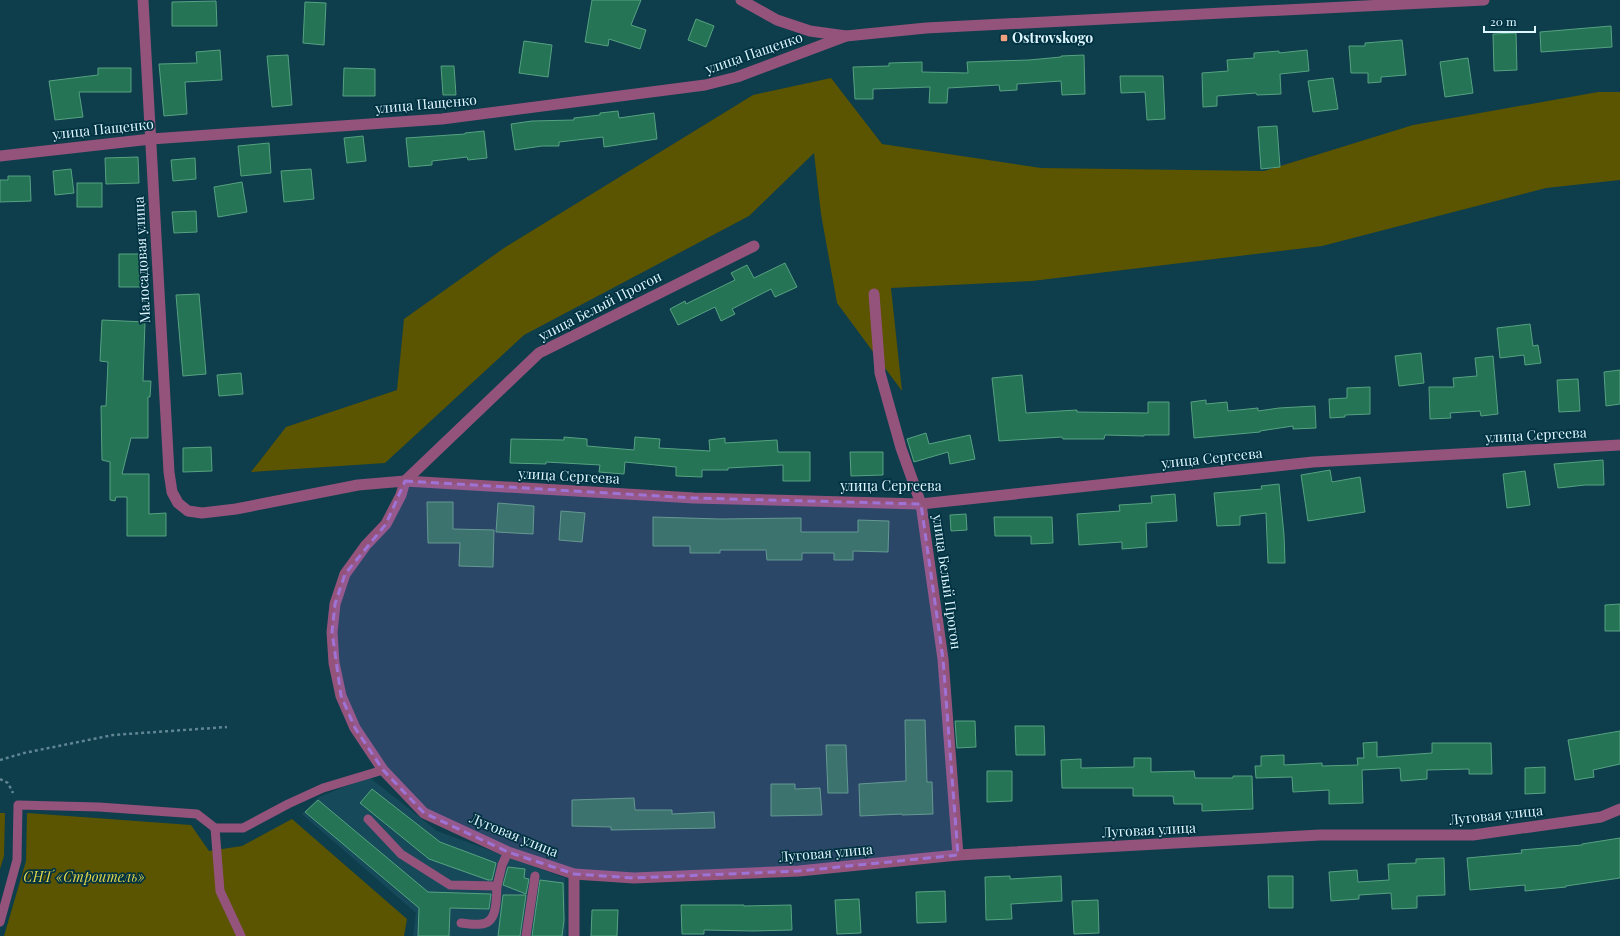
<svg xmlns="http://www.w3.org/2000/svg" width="1620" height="936" viewBox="0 0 1620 936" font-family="'Playfair Display',serif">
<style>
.built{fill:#164a5b}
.green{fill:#5b5401}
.building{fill:#257455;stroke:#56a281}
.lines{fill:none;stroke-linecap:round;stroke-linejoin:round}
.path{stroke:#608693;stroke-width:2.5;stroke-dasharray:3 3;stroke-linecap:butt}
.service{stroke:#94537b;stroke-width:9}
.minor{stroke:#94537b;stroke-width:11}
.tertiary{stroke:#94537b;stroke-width:11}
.marked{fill:#9e73d5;fill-opacity:0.2;stroke:#9e73d5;stroke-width:3;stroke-dasharray:8 5;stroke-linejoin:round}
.poi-dot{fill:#f2a17e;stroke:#013241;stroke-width:1.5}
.labels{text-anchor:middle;stroke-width:3.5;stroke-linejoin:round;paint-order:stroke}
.poi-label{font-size:14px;font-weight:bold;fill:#def6ff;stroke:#013241;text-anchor:start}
.street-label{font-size:14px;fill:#def6ff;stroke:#013241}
.park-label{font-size:14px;font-style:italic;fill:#e3d54a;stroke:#013241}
</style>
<rect width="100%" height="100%" fill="#0e3d4c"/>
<path class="built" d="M 369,777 L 437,831 L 565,878 L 566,936 L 413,936 L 416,913 L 302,814 L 319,797 Z"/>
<g class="green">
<path d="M 831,78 L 882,144 L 1041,168 L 1264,171 L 1413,125 L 1598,92 L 1620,92 L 1620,180 L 1546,188 L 1322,246 L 1032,281 L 891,288 L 902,391 L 837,303 L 821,214 L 814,153 L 749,216 L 524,335 L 385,463 L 251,472 L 286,427 L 397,390 L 404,319 L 504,248 L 753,95 Z"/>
<path d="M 0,813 L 5,813 L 4,856 L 0,869 Z"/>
<path d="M 27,813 L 191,825 L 209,851 L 242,846 L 292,819 L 407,919 L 404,936 L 4,936 L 26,861 Z"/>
</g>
<g class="building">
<path d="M 592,0 L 641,0 L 631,25 L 646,30 L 640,49 L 609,39 L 608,46 L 585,42 Z"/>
<path d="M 216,1 L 217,26 L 172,26 L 172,2 Z"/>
<path d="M 305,2 L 326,3 L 324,45 L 303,43 Z"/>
<path d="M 696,19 L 714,26 L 706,47 L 688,40 Z"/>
<path d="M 1611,26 L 1612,47 L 1541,52 L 1540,32 Z"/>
<path d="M 1516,33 L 1517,70 L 1494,71 L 1493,34 Z"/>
<path d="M 1402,40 L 1406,75 L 1381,77 L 1381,82 L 1368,83 L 1368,73 L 1351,73 L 1349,46 L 1365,46 L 1365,43 Z"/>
<path d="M 524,41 L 552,45 L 548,77 L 519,73 Z"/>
<path d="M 220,50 L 222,80 L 185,82 L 187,114 L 164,116 L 159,64 L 197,63 L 196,52 Z"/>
<path d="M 1307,50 L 1309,71 L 1280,74 L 1281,94 L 1257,95 L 1256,93 L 1217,96 L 1217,106 L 1203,107 L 1202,73 L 1228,71 L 1227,60 L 1254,58 L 1254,53 L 1279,51 L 1279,53 Z"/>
<path d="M 288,55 L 292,105 L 272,107 L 267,56 Z"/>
<path d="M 1084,55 L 1085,94 L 1062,95 L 1061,81 L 1017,84 L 1017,90 L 1000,91 L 999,85 L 948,88 L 947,103 L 929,103 L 930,87 L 873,89 L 873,99 L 855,99 L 853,67 L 889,66 L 889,63 L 922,62 L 922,72 L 968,73 L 967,62 L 1029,60 L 1061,57 L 1061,56 Z"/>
<path d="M 1468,58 L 1473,93 L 1445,97 L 1440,62 Z"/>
<path d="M 441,66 L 454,66 L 456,95 L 443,95 Z"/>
<path d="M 98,68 L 131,68 L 131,92 L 79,92 L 83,117 L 55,120 L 49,81 L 98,75 Z"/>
<path d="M 344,68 L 375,69 L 375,96 L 343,96 Z"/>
<path d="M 1120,76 L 1163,76 L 1165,119 L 1147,120 L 1145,92 L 1121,93 Z"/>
<path d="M 1333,78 L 1338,109 L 1313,112 L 1308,81 Z"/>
<path d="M 618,111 L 619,118 L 654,113 L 657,139 L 604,147 L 603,137 L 559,142 L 559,146 L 542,146 L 515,150 L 511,124 L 532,121 L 574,120 L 574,118 L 600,115 L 600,113 Z"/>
<path d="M 1277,126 L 1280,167 L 1261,169 L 1258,127 Z"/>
<path d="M 484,131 L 487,158 L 468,160 L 467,157 L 432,161 L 432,165 L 409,167 L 406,138 L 465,134 L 465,133 Z"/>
<path d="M 363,136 L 366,161 L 347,163 L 344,138 Z"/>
<path d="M 269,143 L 271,173 L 241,176 L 238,146 Z"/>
<path d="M 138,157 L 139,183 L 106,184 L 105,158 Z"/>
<path d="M 195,158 L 196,179 L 173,181 L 171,160 Z"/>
<path d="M 71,169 L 74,193 L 55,195 L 53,171 Z"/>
<path d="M 311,169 L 314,199 L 284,202 L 281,171 Z"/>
<path d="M 8,176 L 30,176 L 31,201 L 0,202 L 0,180 L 8,180 Z"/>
<path d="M 242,182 L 247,212 L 218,217 L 214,187 Z"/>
<rect x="77" y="183" width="25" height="24"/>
<path d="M 196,211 L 197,232 L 174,233 L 172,212 Z"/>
<path d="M 119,254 L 144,254 L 145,287 L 119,287 Z"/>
<path d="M 785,263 L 797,287 L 775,297 L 771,289 L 732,309 L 735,314 L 721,321 L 715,307 L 678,325 L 670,309 L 685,301 L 686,304 L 735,280 L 731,273 L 747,265 L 754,278 Z"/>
<path d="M 199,294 L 206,374 L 183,376 L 176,295 Z"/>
<path d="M 102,320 L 145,322 L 143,381 L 151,381 L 150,397 L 148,397 L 148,438 L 131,438 L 122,474 L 149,474 L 149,514 L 166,513 L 166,536 L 127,536 L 127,497 L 116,497 L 115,501 L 110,500 L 110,462 L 102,460 L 101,406 L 106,406 L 108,362 L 100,361 Z"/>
<path d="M 1530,324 L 1533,346 L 1538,345 L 1541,363 L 1525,365 L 1524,355 L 1500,358 L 1497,328 Z"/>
<path d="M 1421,353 L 1424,383 L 1399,386 L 1395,356 Z"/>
<path d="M 1493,356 L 1498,414 L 1481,416 L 1480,411 L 1450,413 L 1451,418 L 1430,419 L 1429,387 L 1454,387 L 1453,378 L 1477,376 L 1475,358 Z"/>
<path d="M 1620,370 L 1620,404 L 1606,406 L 1604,372 Z"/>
<path d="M 241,373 L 243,394 L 219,396 L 217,375 Z"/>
<path d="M 1022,375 L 1026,413 L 1077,410 L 1077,412 L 1148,413 L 1148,402 L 1169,402 L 1169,435 L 1144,435 L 1144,436 L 1105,435 L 1104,439 L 1063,439 L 1062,437 L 999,441 L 992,378 Z"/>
<path d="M 1578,379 L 1580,411 L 1559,412 L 1557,380 Z"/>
<path d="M 1370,387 L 1370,414 L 1345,415 L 1345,417 L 1330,418 L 1329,399 L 1347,398 L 1347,388 Z"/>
<path d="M 1206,400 L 1206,404 L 1227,402 L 1228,411 L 1258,408 L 1258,411 L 1279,408 L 1315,406 L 1316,428 L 1293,429 L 1293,426 L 1260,431 L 1260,432 L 1194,438 L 1191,402 Z"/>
<path d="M 926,433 L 929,444 L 970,435 L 975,459 L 950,464 L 948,452 L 914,462 L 907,439 Z"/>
<path d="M 564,437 L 587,439 L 587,446 L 634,450 L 635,437 L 660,439 L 659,448 L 710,451 L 709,440 L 725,438 L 725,443 L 777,440 L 778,452 L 810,452 L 810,481 L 783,481 L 783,465 L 728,468 L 728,470 L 702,470 L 702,477 L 676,476 L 676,467 L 625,462 L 624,474 L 599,472 L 600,465 L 546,462 L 546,464 L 510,463 L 511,439 L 564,440 Z"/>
<path d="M 211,447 L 212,471 L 183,472 L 183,448 Z"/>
<path d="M 850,452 L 883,452 L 883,475 L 851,476 Z"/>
<path d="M 1603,460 L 1604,485 L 1585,485 L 1558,488 L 1554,464 Z"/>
<path d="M 1330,470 L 1332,482 L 1360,477 L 1365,512 L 1308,521 L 1301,475 Z"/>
<path d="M 1525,471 L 1530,505 L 1507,508 L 1503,474 Z"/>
<path d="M 1279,484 L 1284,535 L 1285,563 L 1268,563 L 1266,513 L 1240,516 L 1240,525 L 1217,526 L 1214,493 L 1262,489 L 1261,486 Z"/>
<path d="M 1175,494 L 1177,521 L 1146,523 L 1147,547 L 1122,549 L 1122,542 L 1079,545 L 1077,514 L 1120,511 L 1119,505 L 1152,503 L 1151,496 Z"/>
<path d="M 427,502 L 453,502 L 453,529 L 494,530 L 493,567 L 459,566 L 460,543 L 428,543 Z"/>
<path d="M 498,503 L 534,506 L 533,534 L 496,532 Z"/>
<path d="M 561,511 L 585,513 L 582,542 L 559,540 Z"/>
<path d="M 966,514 L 967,530 L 951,531 L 950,515 Z"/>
<path d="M 653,517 L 720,519 L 801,518 L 801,532 L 858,532 L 858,520 L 889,521 L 888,552 L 853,551 L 853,560 L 834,560 L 834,553 L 802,553 L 802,560 L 767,560 L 766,550 L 720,550 L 720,553 L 690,553 L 690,546 L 653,546 Z"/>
<path d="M 994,517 L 1052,517 L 1053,543 L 1031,544 L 1031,536 L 995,536 Z"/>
<path d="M 1620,604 L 1620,631 L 1605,631 L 1605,605 Z"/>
<path d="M 905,720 L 925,720 L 927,782 L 932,782 L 933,814 L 902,815 L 902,814 L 860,816 L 859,784 L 906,781 Z"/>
<path d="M 955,721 L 975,721 L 976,747 L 957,748 Z"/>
<path d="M 1015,726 L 1044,726 L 1045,755 L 1016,755 Z"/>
<path d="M 1620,731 L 1620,764 L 1593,770 L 1594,777 L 1575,780 L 1568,740 Z"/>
<path d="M 1377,742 L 1377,757 L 1432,753 L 1432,743 L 1491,743 L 1492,774 L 1469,774 L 1469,769 L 1427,770 L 1427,779 L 1401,781 L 1400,768 L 1362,770 L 1363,803 L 1329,804 L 1329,790 L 1293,792 L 1292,777 L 1256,778 L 1255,766 L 1261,766 L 1261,756 L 1284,755 L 1284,765 L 1322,763 L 1322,766 L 1358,765 L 1357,758 L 1364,758 L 1363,743 Z"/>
<path d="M 826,745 L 846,745 L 848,793 L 828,793 Z"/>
<path d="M 1134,758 L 1151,758 L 1151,772 L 1194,771 L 1195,778 L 1233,778 L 1233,776 L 1252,776 L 1253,809 L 1202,811 L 1202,804 L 1174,804 L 1173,796 L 1133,796 L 1133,788 L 1062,788 L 1061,760 L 1081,759 L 1081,768 L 1134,767 Z"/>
<path d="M 1545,767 L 1545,793 L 1525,794 L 1525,768 Z"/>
<path d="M 987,771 L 1012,771 L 1012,801 L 987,802 Z"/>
<path d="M 771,784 L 795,784 L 795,789 L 820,788 L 822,815 L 771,816 Z"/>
<path d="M 372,789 L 440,842 L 496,863 L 492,880 L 488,880 L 429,859 L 360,803 Z"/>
<path d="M 634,798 L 635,810 L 672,810 L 672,814 L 714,812 L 715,828 L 611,830 L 611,827 L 572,826 L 572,800 Z"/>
<path d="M 318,800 L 428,892 L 491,894 L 489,909 L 450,908 L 449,936 L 418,936 L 419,908 L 305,812 Z"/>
<path d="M 1620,838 L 1620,878 L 1566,886 L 1566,887 L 1525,891 L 1525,885 L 1470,890 L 1467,858 L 1522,853 L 1521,850 L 1582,845 L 1582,844 Z"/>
<path d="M 1444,858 L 1445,895 L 1417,896 L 1417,908 L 1392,909 L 1391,893 L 1359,895 L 1359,899 L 1331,901 L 1329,872 L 1357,870 L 1358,882 L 1389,880 L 1388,864 L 1416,863 L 1416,859 Z"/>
<path d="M 508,867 L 525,869 L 524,878 L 529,879 L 526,894 L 503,885 Z"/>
<path d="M 1010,876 L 1010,879 L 1061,876 L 1062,901 L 1011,904 L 1012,919 L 986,920 L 985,877 Z"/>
<path d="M 1268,876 L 1293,876 L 1293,908 L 1269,908 Z"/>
<path d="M 540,880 L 563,883 L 564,920 L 562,936 L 532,936 Z"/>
<path d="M 945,891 L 946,922 L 917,923 L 916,892 Z"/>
<path d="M 503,895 L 526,895 L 520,936 L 498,936 Z"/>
<path d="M 859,899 L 861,933 L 837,934 L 835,900 Z"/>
<path d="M 1098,900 L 1099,933 L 1074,934 L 1072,901 Z"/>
<path d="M 681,905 L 744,905 L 744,906 L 791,905 L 792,930 L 753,931 L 704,930 L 704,934 L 682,934 Z"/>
<path d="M 592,910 L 618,910 L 617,936 L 591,936 Z"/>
</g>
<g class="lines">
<g class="path">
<path d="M 0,760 L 24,753 L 113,735 L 227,727"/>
<path d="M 0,779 L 8,783 L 13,793"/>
</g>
<g class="service">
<path d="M 368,819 L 401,854 L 450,885 L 497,886 L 502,865 L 508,852"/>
<path d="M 215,828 L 220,891 L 241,936"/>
<path d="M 0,922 L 17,860 L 18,805 L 99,807 L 197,814 L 215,828 L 243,828 L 288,804 L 323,788 L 383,770"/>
<path d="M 461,923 C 468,924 475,925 481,924 C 498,923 496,899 497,886"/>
<path d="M 526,936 L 535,876"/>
</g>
<g class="minor">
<path d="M 143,0 L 169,472 L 172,492 L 178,503 L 188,511 L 202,513 L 236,509 L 358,485 L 405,481 L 694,498 L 921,504 L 1313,462 L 1620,445"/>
<path d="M 754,246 L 539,353 L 405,481 L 401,495 L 386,524 L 366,545 L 345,574 L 335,604 L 332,632 L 334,663 L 341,696 L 355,728 L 383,770 L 424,813 L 508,852 L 574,874 L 634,878 L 799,871 L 958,855 L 1320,835 L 1473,835 L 1601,817 L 1620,809"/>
<path d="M 874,294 L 880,373 L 901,448 L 921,504 L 943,659 L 958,855"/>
<path d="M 574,936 L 574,874"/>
</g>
<g class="tertiary">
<path d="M 741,0 L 777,20 L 810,31 L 846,36"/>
<path d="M 0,156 L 151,139 L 442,119 L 705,85 L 737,77 L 846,36 L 926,28 L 1004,24 L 1484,0"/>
</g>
</g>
<path class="marked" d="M 405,481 L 694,498 L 921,504 L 943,659 L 958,855 L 799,871 L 634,878 L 574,874 L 508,852 L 424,813 L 383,770 L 355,728 L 341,696 L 332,632 L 335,604 L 345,574 L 386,524 Z"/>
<rect class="poi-dot" x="1000" y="34" width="8" height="8" rx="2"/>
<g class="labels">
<g class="poi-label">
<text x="1012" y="43">Ostrovskogo</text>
</g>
<g class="street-label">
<text transform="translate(754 53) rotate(-19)" y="5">улица Пащенко</text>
<text transform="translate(426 104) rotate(-5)" y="5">улица Пащенко</text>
<text transform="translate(103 129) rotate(-6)" y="5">улица Пащенко</text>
<text transform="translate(142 260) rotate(-93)" y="5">Малосадовая улица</text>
<text transform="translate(600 306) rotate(-27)" y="5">улица Белый Прогон</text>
<text transform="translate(1536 435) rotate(-3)" y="5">улица Сергеева</text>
<text transform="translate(1212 458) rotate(-6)" y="5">улица Сергеева</text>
<text transform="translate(569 476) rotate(3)" y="5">улица Сергеева</text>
<text x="891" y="491">улица Сергеева</text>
<text transform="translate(947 582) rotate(82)" y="5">улица Белый Прогон</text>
<text transform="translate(1496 815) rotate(-6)" y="5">Луговая улица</text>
<text transform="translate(1149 830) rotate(-3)" y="5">Луговая улица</text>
<text transform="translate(514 835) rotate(22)" y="5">Луговая улица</text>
<text transform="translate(826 853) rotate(-5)" y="5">Луговая улица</text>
</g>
<g class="park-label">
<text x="84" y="882">СНТ «Строитель»</text>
</g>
</g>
<path d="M1484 26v6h51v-6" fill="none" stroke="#def6ff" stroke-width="2"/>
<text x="1490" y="26" font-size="12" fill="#def6ff" stroke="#013241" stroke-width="3" paint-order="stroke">20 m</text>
</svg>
